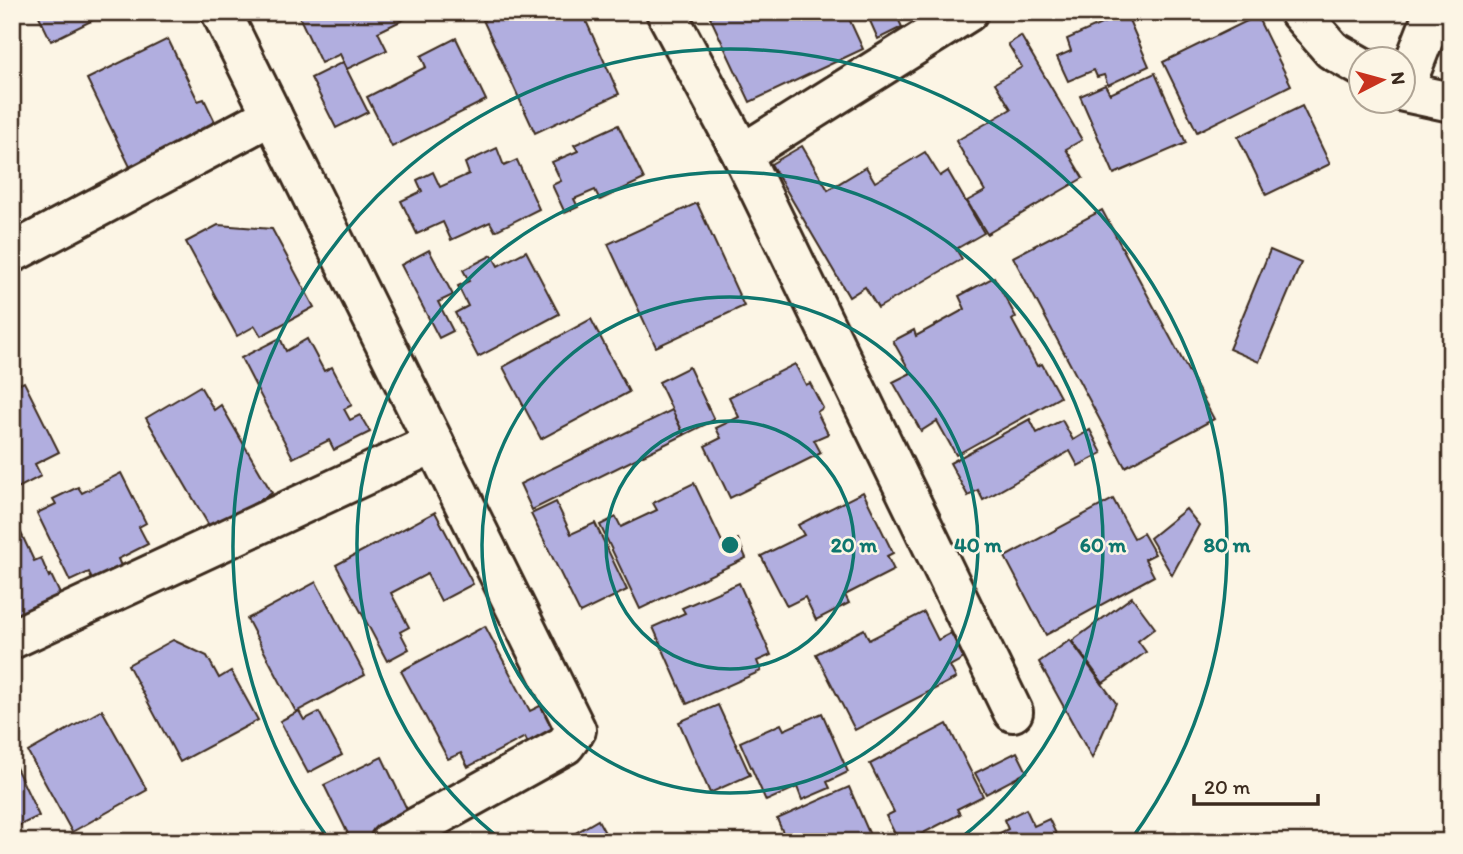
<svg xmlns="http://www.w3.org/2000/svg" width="1463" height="854" viewBox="0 0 1463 854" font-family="Itim,sans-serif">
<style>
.building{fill:#b1aedf;stroke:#3b2a1e;stroke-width:2}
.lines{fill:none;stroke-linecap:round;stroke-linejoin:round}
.minor-casing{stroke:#3b2a1e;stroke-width:44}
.minor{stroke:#fcf5e5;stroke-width:38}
.ring{fill:none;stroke:#0f766e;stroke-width:3.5}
.centre{fill:#0f766e;stroke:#fcf5e5;stroke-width:3.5}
.ring-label{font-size:21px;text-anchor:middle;font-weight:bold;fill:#0f766e;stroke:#fcf5e5;stroke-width:5;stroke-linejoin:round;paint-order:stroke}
</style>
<rect width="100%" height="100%" fill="#fcf5e5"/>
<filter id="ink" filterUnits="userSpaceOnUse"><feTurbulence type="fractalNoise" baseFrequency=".0143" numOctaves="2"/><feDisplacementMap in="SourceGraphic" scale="14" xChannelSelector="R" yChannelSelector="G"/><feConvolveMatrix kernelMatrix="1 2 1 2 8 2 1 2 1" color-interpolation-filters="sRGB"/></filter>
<g filter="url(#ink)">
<g class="building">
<path d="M 37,12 L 109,12 L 51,41 Z"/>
<path d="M 297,12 L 419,12 L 378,32 L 387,50 L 347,69 L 340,54 L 321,63 Z"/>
<path d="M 500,12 L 582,12 L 619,94 L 535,133 L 483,20 Z"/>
<path d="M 720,12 L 846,12 L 863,49 L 750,102 L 710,17 Z"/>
<path d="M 866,12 L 895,12 L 902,27 L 878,39 Z"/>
<path d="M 1126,13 L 1149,66 L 1108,85 L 1104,75 L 1097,77 L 1094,70 L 1068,81 L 1057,57 L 1071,51 L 1067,39 Z"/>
<path d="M 1257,16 L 1291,85 L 1197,132 L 1163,62 Z"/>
<path d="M 1021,36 L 1082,140 L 1066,149 L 1083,178 L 987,234 L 967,201 L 985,191 L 956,141 L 1011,109 L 995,83 L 1022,67 L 1008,44 Z"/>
<path d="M 456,38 L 486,100 L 392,147 L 367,97 L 426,67 L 421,56 Z"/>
<path d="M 168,39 L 198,101 L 204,99 L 221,134 L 135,177 L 87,79 Z"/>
<path d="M 343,62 L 368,112 L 336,128 L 311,78 Z"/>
<path d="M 1155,73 L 1186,143 L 1114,174 L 1080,96 L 1105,85 L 1110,94 Z"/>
<path d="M 1302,106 L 1330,164 L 1266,195 L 1238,137 Z"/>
<path d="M 618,125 L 644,179 L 600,200 L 595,190 L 574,199 L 578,207 L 565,213 L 552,185 L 561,181 L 552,162 L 578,151 L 574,145 Z"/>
<path d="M 802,146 L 828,190 L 866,167 L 875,182 L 925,152 L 940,176 L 948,171 L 984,233 L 956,249 L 962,259 L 878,308 L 865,287 L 849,297 L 771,164 Z"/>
<path d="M 497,148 L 504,166 L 517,160 L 539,209 L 495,231 L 490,222 L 451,240 L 443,222 L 417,234 L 401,201 L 422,191 L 417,180 L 433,172 L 440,187 L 469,174 L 465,163 Z"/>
<path d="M 697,203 L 744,306 L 656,347 L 608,244 Z"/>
<path d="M 1102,210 L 1214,419 L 1125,467 L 1013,257 Z"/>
<path d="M 218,225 L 272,229 L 314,307 L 261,336 L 255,326 L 237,336 L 186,242 Z"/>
<path d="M 429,250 L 453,295 L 438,302 L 453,331 L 439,338 L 401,265 Z"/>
<path d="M 1270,250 L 1301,263 L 1259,362 L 1229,349 Z"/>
<path d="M 526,251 L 559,314 L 478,357 L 455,313 L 468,306 L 458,286 L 469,281 L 463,270 L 492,255 L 498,266 Z"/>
<path d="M 994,277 L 1016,317 L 1012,320 L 1037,366 L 1042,364 L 1060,397 L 956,455 L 937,421 L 921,431 L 893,382 L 911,373 L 893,341 L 914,330 L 916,336 L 965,309 L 959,296 Z"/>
<path d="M 591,319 L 629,392 L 541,439 L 503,367 Z"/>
<path d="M 280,338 L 286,351 L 307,339 L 324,371 L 332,367 L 352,405 L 344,409 L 350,420 L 360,415 L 370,432 L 334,450 L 329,440 L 293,458 L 241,358 Z"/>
<path d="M 795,364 L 806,385 L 810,383 L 823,408 L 817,412 L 828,434 L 814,440 L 821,453 L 730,498 L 705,446 L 721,438 L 716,428 L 739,417 L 729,397 Z"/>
<path d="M 689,367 L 714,420 L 684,435 L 659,382 Z"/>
<path d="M 12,369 L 20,384 L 24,382 L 59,452 L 35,464 L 41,476 L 18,488 L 12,477 Z"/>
<path d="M 200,386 L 214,410 L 221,405 L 272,493 L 211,529 L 146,418 Z"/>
<path d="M 672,410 L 684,435 L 532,510 L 520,484 Z"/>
<path d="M 1030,419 L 1037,433 L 1062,420 L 1073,440 L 1090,430 L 1102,453 L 1078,466 L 1070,451 L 983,500 L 978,490 L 968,496 L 950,463 Z"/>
<path d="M 121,473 L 146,523 L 139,527 L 148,544 L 118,559 L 121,566 L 92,580 L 89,572 L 70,581 L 37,513 L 56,504 L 53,499 L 78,487 L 82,493 Z"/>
<path d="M 694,483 L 724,546 L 738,539 L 746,558 L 640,609 L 600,525 L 616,517 L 621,527 L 657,510 L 653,503 Z"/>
<path d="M 863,492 L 893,553 L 887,556 L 894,570 L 845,595 L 849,603 L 816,620 L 805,597 L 787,606 L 761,556 L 804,535 L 798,525 Z"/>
<path d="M 1113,499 L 1134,538 L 1143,533 L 1155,554 L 1145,559 L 1154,576 L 1046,635 L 1005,557 Z"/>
<path d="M 556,502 L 571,534 L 595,523 L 627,590 L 580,613 L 531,514 Z"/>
<path d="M 1186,509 L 1199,525 L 1172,575 L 1150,538 Z"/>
<path d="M 435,512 L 473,584 L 441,601 L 427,574 L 391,593 L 409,627 L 400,632 L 409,649 L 387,661 L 336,565 Z"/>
<path d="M 21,533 L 34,561 L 41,558 L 49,577 L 51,575 L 61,596 L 12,619 L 12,538 Z"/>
<path d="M 316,582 L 365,675 L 296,712 L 247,619 Z"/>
<path d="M 739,583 L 771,655 L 757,661 L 761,671 L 687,704 L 653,627 L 685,613 L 682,608 Z"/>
<path d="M 1132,597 L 1155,628 L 1138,641 L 1146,652 L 1103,683 L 1072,641 Z"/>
<path d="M 924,612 L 938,640 L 951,633 L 964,658 L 950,666 L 956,678 L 855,730 L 816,654 L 864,629 L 869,640 Z"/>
<path d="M 485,626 L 530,711 L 548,702 L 564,731 L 531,749 L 525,737 L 468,767 L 461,753 L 448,759 L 401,671 Z"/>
<path d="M 173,640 L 207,656 L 219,678 L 231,671 L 258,720 L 180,762 L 128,665 Z"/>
<path d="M 1070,640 L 1116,703 L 1092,758 L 1039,662 Z"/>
<path d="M 718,705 L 750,775 L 710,793 L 679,722 Z"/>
<path d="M 102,710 L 147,790 L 72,832 L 28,752 Z"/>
<path d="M 299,711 L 304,720 L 319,712 L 342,755 L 308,773 L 280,721 Z"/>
<path d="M 822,713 L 848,772 L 827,782 L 830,788 L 802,800 L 797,787 L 766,801 L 740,742 L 781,724 L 784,730 Z"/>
<path d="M 947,724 L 983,796 L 957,809 L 960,814 L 906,842 L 899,842 L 886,816 L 894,812 L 870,764 Z"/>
<path d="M 1017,752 L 1027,772 L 986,794 L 975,773 Z"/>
<path d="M 382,757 L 414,824 L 379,842 L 352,842 L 324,785 Z"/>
<path d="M 12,759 L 39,816 L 12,829 Z"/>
<path d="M 849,787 L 873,842 L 787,842 L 777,819 Z"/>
<path d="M 1026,809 L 1034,826 L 1049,819 L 1059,840 L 1055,842 L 982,842 L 1008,829 L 1004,820 Z"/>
<path d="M 598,820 L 610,842 L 560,842 Z"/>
</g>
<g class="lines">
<defs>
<g id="minor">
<path d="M 221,12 L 576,730 L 565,745 L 390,842"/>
<path d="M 666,12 L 742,154 L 1013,712"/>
<path d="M 1299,12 L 1332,50 L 1362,67"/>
<path d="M 1404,89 L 1434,12"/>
<path d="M 1404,92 L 1451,102"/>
<path d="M 742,154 L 968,12"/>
<path d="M 12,253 L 272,115"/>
<path d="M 12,639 L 434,443"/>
</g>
</defs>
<use href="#minor" class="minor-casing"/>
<use href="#minor" class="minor"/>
</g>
</g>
<g class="ring">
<circle cx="730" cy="545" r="124"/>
<circle cx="730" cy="545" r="248"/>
<path d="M503 841A373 373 0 1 1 957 841"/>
<path d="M330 841A497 497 0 1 1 1130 841"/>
</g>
<circle cx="730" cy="545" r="10" class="centre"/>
<g class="ring-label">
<text x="854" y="552">20 m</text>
<text x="978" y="552">40 m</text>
<text x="1103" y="552">60 m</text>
<text x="1227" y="552">80 m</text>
</g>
<rect width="1463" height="854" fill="none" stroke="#fcf5e5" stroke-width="42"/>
<rect x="21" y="21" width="1421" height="812" fill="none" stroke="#3b2a1e" stroke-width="2.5" filter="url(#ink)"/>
<g transform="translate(1382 80) rotate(84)"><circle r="33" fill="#fcf5e5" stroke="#afa495" stroke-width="2"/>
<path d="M0-5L12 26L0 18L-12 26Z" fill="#c8321e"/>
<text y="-10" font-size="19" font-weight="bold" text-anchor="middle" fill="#3b2a1e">N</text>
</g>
<path d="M1194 794v10h124v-10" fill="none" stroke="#3b2a1e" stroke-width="3.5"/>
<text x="1204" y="794" font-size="21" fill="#3b2a1e" stroke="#fcf5e5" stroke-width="5" paint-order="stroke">20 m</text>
</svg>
